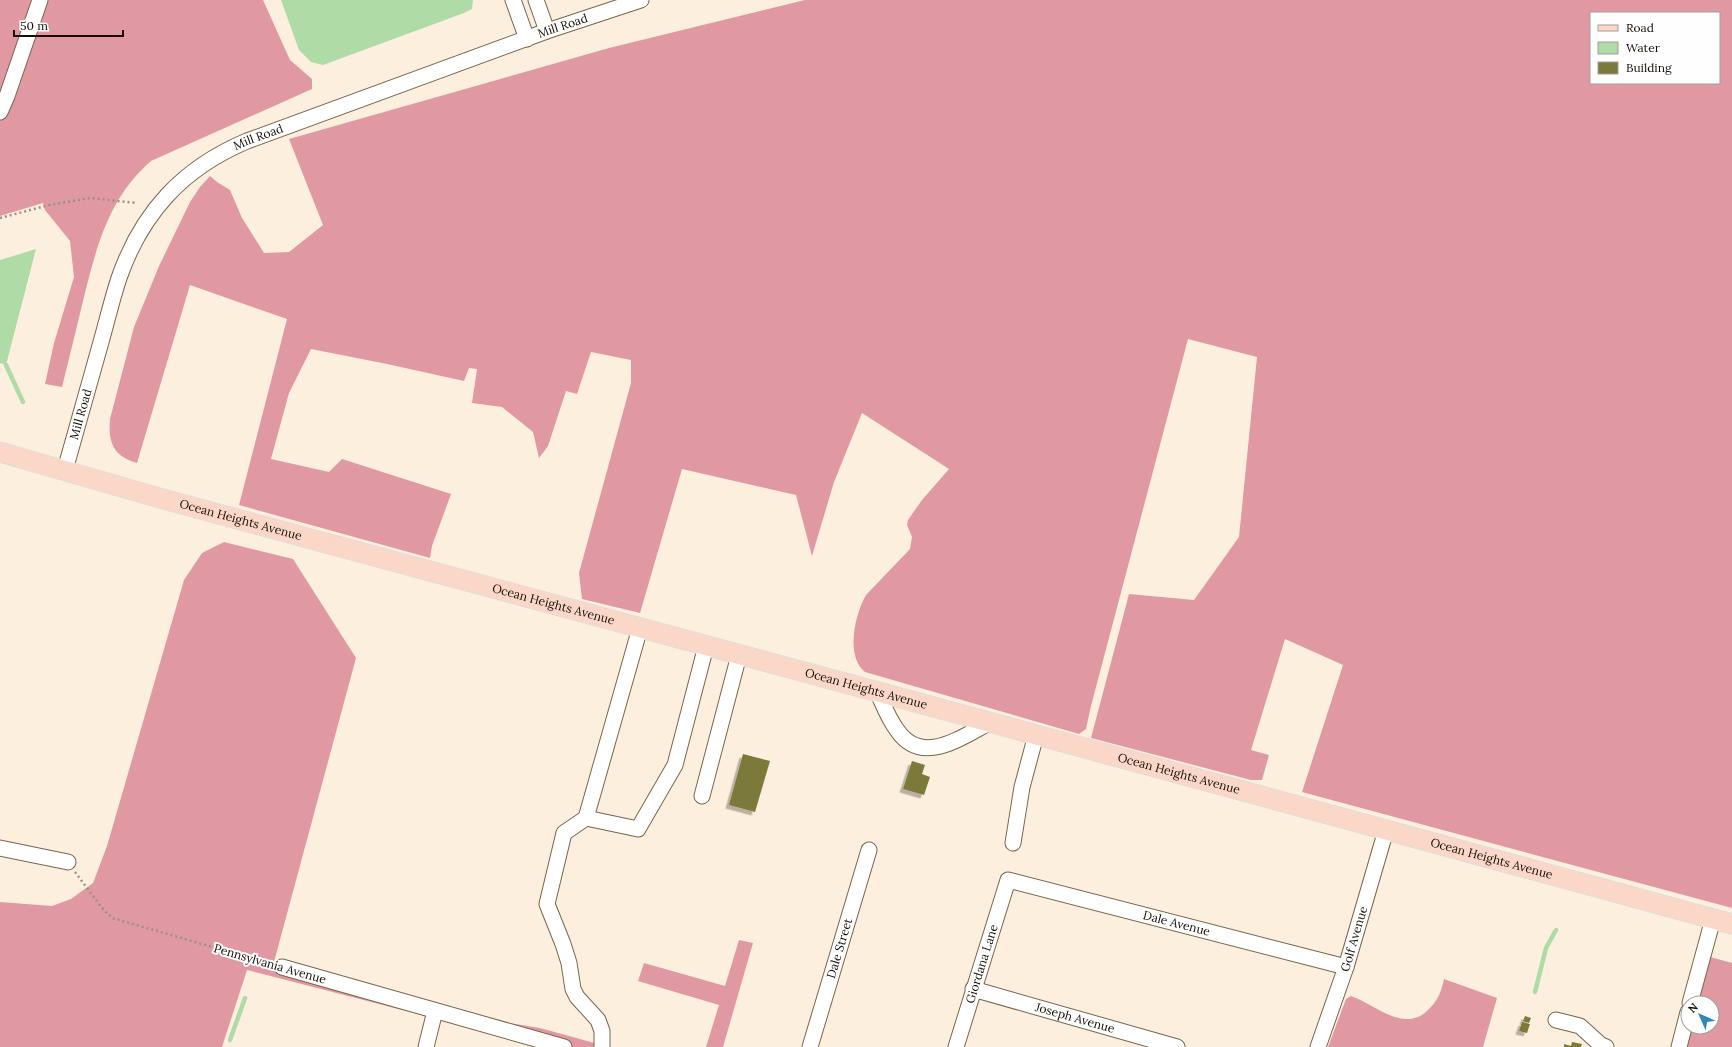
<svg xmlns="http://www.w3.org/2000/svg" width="1732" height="1047" viewBox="0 0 1732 1047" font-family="Lora,serif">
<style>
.forest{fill:#e099a3;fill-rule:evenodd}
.water{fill:#afdba6}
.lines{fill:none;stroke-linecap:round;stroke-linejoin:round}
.stream{stroke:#afdba6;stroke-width:4.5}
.building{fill:#7b7a3b;filter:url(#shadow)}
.minor-casing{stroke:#79654a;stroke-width:17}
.major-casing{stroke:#dedddc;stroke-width:21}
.path{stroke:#9c9182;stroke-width:2.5;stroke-dasharray:2 3;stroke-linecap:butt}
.minor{stroke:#fff;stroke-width:15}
.major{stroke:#fbd7c8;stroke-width:19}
.labels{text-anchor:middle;stroke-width:4;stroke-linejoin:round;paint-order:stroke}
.street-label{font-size:12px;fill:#150e04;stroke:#fefefe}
</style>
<defs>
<filter id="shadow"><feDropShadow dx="-3.5" dy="3.5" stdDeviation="0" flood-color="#0004"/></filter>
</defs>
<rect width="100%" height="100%" fill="#fdefdd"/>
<g class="forest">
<path d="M 0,0 L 263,0 L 290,60 L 312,79 L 312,89 L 151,161 C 108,198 96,249 83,301 C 76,330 69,359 62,387 L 45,384 L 54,343 L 74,277 L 70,241 L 45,210 L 43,203 L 0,216 Z"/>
<path d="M 805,0 L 1732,0 L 1732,908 L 1302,792 L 1343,665 L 1285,639 L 1251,750 L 1269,755 L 1262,780 L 1251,780 L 1091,738 L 1129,594 L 1194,600 L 1239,537 L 1257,357 L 1188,339 L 1091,706 L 1086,729 L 1079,734 L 865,672 C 845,656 855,614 866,595 L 910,549 L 912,537 L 907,525 L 908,520 L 922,500 L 949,469 L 862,413 L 834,482 L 812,556 L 796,495 L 682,469 L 640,613 L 582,599 L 579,573 L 631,383 L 631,360 L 591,352 L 577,394 L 566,391 L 548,446 L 539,458 L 533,432 L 502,407 L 472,403 L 477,369 L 469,368 L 464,381 L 387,364 L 311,349 L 289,393 L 271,459 L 329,472 L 342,459 L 451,494 L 432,546 L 430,558 L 239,505 L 287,319 L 190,285 L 137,463 C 113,456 108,442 110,419 L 134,327 L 159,266 L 190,202 L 200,187 L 210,176 L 217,182 L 230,190 L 242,218 L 264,253 L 289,252 L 323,225 L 289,139 L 609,48 ZM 1591,13 L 1719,13 L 1719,83 L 1591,83 Z"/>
<path d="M 224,542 L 293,559 L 356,658 L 274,962 L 435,1011 L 540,1028 L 609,1047 L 546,1047 L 247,970 L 222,1047 L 0,1047 L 0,902 L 52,906 L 71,899 L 93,883 L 107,846 L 184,580 L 202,553 Z"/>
<path d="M 739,940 L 753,943 L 723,1047 L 706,1047 L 719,1005 L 638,981 L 644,963 L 725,986 Z"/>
<path d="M 1710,957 L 1732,963 L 1732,1047 L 1682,1047 L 1688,1027 L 1712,1027 L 1712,1003 L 1696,1003 Z"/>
<path d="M 1444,979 L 1497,998 L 1483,1047 L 1328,1047 L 1346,999 L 1351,996 C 1375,1004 1403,1033 1427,1011 C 1437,1002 1441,993 1444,979 Z"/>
</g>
<g class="water">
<path d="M 281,0 L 473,0 L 472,9 L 464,13 L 323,65 L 311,62 L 299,50 Z"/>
<path d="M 36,249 L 6,365 L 0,363 L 0,260 Z"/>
</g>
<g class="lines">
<g class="stream">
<path d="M 6,365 L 23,402"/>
<path d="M 1535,992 L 1546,948 L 1556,930"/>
<path d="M 230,1040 L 245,998"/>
</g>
</g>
<g class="building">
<path d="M 743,754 L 770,761 L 755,812 L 729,805 Z"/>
<path d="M 912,761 L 925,765 L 922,774 L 930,777 L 924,795 L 903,789 Z"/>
<path d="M 1525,1016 L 1531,1018 L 1529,1023 L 1523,1021 Z"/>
<path d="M 1522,1022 L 1530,1024 L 1527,1033 L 1519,1031 Z"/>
<path d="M 1572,1042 L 1582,1044 L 1581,1047 L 1564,1047 L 1564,1044 L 1571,1046 Z"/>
</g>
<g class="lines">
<defs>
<g id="minor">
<path d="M 513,0 L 527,39"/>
<path d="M 536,0 L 547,31"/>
<path d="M 0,112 L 7,96 L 40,0"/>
<path id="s1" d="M 65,470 C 77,428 89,385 101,342 C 107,321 112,299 119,278 C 142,212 183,168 247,141 L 547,31 L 641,0"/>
<path d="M 640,628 L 586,818 L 638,829 L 675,765 L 706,646"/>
<path d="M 877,691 C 883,704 888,718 897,730 C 922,767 961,737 991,722"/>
<path d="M 702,796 L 739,655"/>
<path d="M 586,818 L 564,833 L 547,904 L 563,944 L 569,963 L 573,989 L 577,997 L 598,1020 L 602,1031 L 602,1047"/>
<path d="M 1013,843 L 1022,787 L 1036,735"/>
<path d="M 0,848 L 68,862"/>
<path d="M 282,967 L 564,1047"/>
<path id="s2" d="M 973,989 L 1177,1047"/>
<path d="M 1690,1003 L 1713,919"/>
<path d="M 1556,1020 L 1580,1026 L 1601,1045 L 1606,1047"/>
<path d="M 426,1047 L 435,1011"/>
<path id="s3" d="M 810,1047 L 869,850"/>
<path id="s4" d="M 956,1047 L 1008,880 L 1346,967"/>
<path id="s5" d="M 1318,1047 L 1346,967 L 1386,830"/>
<path d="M 1679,1047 L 1688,1012"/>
</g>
<g id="major">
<path id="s6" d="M 0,452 L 163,499 L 908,700 L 1732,924"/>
</g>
</defs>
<use href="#minor" class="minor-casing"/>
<use href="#major" class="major-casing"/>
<g class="path">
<path d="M 0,218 L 49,205 L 90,198 L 136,203"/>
<path d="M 75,872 L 102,908 L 112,918 L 268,963"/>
</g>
<use href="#minor" class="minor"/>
<use href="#major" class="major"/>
</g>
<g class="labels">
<g class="street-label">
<text dy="4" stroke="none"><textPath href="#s1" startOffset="729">Mill Road</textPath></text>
<text dy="4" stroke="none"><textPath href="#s1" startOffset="405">Mill Road</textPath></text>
<text dy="4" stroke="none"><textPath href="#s1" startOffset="58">Mill Road</textPath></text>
<text dy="4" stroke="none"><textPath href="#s6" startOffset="250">Ocean Heights Avenue</textPath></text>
<text dy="4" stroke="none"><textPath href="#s6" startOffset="574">Ocean Heights Avenue</textPath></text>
<text dy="4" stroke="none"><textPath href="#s6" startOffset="898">Ocean Heights Avenue</textPath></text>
<text dy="4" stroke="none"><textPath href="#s6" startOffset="1222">Ocean Heights Avenue</textPath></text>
<text dy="4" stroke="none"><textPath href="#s6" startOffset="1546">Ocean Heights Avenue</textPath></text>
<text dy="4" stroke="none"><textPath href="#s4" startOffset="349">Dale Avenue</textPath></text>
<text dy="4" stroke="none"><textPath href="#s5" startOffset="114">Golf Avenue</textPath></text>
<text dy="4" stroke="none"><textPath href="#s3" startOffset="103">Dale Street</textPath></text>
<text transform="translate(270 964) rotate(16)" y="4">Pennsylvania Avenue</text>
<text dy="4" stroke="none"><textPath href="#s4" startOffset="87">Giordana Lane</textPath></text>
<text dy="4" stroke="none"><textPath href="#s2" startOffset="106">Joseph Avenue</textPath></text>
</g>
</g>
<rect x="1590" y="12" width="130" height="72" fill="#fefefe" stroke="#a19e9a"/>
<rect x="1598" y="25" width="20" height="6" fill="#fbd7c8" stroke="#a19e9a"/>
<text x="1626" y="32" font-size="12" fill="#150e04">Road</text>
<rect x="1598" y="42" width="20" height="12" fill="#afdba6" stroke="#a19e9a"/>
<text x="1626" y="52" font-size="12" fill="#150e04">Water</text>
<rect x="1598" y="62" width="20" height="12" fill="#7b7a3b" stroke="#a19e9a"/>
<text x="1626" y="72" font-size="12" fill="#150e04">Building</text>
<g transform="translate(1700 1015) rotate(315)"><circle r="19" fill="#fefefe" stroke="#a19e9a"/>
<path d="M0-3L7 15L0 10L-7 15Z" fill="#3287b6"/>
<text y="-6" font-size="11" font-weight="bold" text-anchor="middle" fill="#150e04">N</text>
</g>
<path d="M14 30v6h109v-6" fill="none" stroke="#150e04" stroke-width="2"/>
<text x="20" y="30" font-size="12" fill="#150e04" stroke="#fefefe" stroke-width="3" paint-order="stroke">50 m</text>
</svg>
